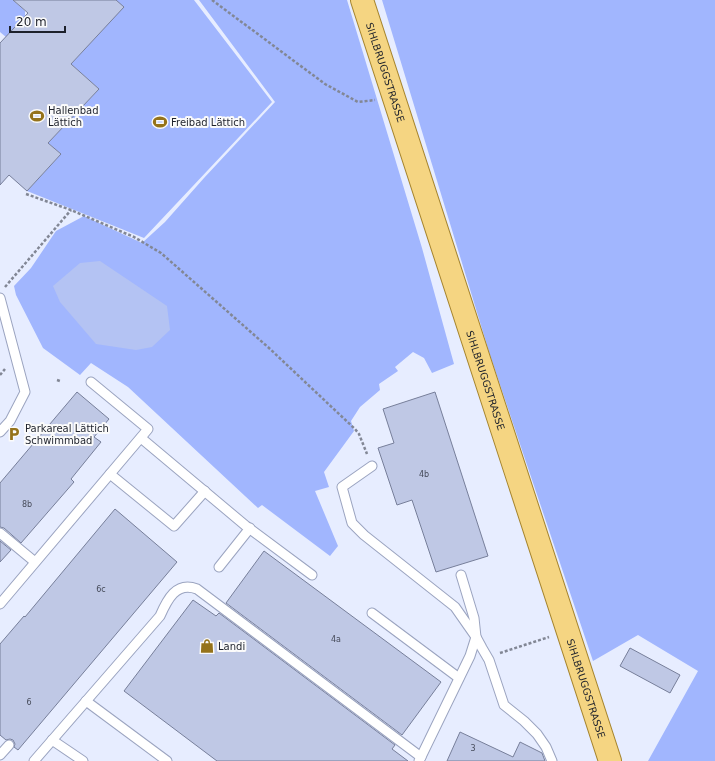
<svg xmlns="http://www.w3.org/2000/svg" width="715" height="761" viewBox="0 0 715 761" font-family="'DejaVu Sans',sans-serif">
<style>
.green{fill:#a1b6fe}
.water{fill:#b4c3f3}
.building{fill:#bfc8e5;stroke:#777f9a}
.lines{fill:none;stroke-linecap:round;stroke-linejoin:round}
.lane-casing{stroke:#9ba4c0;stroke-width:11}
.primary-casing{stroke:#a5842e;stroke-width:24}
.path{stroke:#828795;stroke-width:2.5;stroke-dasharray:3 2;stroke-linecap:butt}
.lane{stroke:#fff;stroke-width:9}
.primary{stroke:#f5d582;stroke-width:22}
.labels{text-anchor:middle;stroke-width:4;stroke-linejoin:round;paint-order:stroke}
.number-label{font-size:8px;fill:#464b5a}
.street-label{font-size:10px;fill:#1d212b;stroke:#fbfbfb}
.poi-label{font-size:10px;fill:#1d212b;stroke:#fbfbfb;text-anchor:start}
</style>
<rect width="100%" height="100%" fill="#e7edff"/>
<g class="green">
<path d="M 0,0 L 13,0 L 25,11 L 25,16 L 6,37 L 0,32 Z"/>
<path d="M 116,0 L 194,0 L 272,102 L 144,238 L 27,191 L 61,154 L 48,143 L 99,89 L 71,64 L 123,7 Z"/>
<path d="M 199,0 L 347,0 L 422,248 L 454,364 L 432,373 L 424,358 L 413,352 L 395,367 L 398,371 L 379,384 L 380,390 L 360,407 L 351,421 L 354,431 L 324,472 L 329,487 L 315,491 L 338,546 L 330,556 L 262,505 L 258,508 L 128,387 L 91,363 L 80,375 L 43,348 L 16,295 L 14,286 L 31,268 L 56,231 L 84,216 L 142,243 L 165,222 L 204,178 L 275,102 Z"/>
<path d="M 382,0 L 715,0 L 715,761 L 648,761 L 698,671 L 638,635 L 593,661 L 490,355 Z"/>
</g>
<path class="water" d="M 100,261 L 167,306 L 170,330 L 152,347 L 136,350 L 96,344 L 60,302 L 53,286 L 80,263 Z"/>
<g class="building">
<path d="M 13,0 L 116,0 L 124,7 L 71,64 L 99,89 L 48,143 L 61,154 L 27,191 L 9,175 L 0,185 L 0,43 L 28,13 Z"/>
<path d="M 77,392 L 109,419 L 94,437 L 101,442 L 71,479 L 74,482 L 21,543 L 4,528 L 0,527 L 0,483 Z"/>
<path d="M 435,392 L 488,556 L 436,572 L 412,500 L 397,505 L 378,448 L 394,443 L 383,409 Z"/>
<path d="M 115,509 L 177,562 L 18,750 L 14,747 L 15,744 L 13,740 L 10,739 L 6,740 L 0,735 L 0,644 L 24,616 L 25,617 Z"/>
<path d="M 0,541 L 11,550 L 0,562 Z"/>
<path d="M 264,551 L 441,682 L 402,735 L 226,603 Z"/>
<path d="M 193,600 L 216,616 L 219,613 L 395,745 L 392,749 L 408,761 L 217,761 L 124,691 Z"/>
<path d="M 630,648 L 680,675 L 670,693 L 620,666 Z"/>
<path d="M 460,732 L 513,757 L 520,742 L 542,753 L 545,761 L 447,761 Z"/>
</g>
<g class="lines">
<defs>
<g id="lane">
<path d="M 0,298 L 25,392 L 10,421 L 0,432"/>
<path d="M 141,438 L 246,526 L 312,575"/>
<path d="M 372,466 L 342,487 L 352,523 L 364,535 L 455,607 L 476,637 L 482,648 L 489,660 L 504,705 L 524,721 L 537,734 L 546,747 L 552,761"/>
<path d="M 110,474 L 174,526 L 205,491"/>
<path d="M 0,533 L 35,562"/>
<path d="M 219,567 L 250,528"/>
<path d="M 0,604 L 148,429 L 91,382"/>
<path d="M 372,613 L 459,678"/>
<path d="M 86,701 L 167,761"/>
<path d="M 52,740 L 83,761"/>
<path d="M 0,755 L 9,745"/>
<path d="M 34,761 L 160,616 C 167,600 176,581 197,589 L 421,757"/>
<path d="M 419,761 L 470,656 L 476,637 L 474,618 L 461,575"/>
</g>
<g id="primary">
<path id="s1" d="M 362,0 L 610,761"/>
</g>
</defs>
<use href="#lane" class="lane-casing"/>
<use href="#primary" class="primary-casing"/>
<g class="path">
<path d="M 212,0 L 325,84 L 358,102 L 375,100"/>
<path d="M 26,194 L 71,210 L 134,237 L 161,253 L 269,348 L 355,429 L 359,434 L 367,454"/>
<path d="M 5,287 L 71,210"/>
<path d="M 0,375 L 5,369"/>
<path d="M 57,380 L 60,381"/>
<path d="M 500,653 L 549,637"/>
</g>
<use href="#lane" class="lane"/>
<use href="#primary" class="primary"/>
</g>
<defs>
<symbol id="stadium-bare" viewBox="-9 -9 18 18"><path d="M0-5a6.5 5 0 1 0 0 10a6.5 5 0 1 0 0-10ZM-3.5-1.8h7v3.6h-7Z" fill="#95731b" stroke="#fbfbfb" stroke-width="2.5" paint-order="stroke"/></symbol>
<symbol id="parking-bare" viewBox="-9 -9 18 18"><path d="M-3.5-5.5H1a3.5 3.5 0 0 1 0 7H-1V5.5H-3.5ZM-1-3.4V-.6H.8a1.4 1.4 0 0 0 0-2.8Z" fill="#95731b" stroke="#fbfbfb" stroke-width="2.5" paint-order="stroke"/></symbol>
<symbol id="shop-bare" viewBox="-9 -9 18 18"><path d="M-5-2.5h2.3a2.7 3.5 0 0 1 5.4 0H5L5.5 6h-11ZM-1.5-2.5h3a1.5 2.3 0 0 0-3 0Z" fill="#95731b" stroke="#fbfbfb" stroke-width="2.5" paint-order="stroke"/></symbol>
</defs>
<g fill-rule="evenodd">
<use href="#stadium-bare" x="27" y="106" width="20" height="20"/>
<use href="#stadium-bare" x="150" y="112" width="20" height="20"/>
<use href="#parking-bare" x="4" y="424" width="20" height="20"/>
<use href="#shop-bare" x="197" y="636" width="20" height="20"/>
</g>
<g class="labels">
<g class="number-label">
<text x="424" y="477">4b</text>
<text x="27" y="507">8b</text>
<text x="101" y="592">6c</text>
<text x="336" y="642">4a</text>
<text x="29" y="705">6</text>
<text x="473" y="751">3</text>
</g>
<g class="street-label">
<text dy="4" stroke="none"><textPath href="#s1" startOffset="76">SIHLBRUGGSTRASSE</textPath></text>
<text dy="4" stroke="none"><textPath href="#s1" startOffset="400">SIHLBRUGGSTRASSE</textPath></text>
<text dy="4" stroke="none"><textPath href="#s1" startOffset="724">SIHLBRUGGSTRASSE</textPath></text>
</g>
<g class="poi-label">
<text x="48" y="114">Hallenbad<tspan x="48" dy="12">Lättich</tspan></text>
<text x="171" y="126">Freibad Lättich</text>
<text x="25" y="432">Parkareal Lättich<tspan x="25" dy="12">Schwimmbad</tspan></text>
<text x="218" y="650">Landi</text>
</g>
</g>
<path d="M10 26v6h55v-6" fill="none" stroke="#1d212b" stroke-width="2"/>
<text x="16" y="26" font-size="12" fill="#1d212b" stroke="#fbfbfb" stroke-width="3" paint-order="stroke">20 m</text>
</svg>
